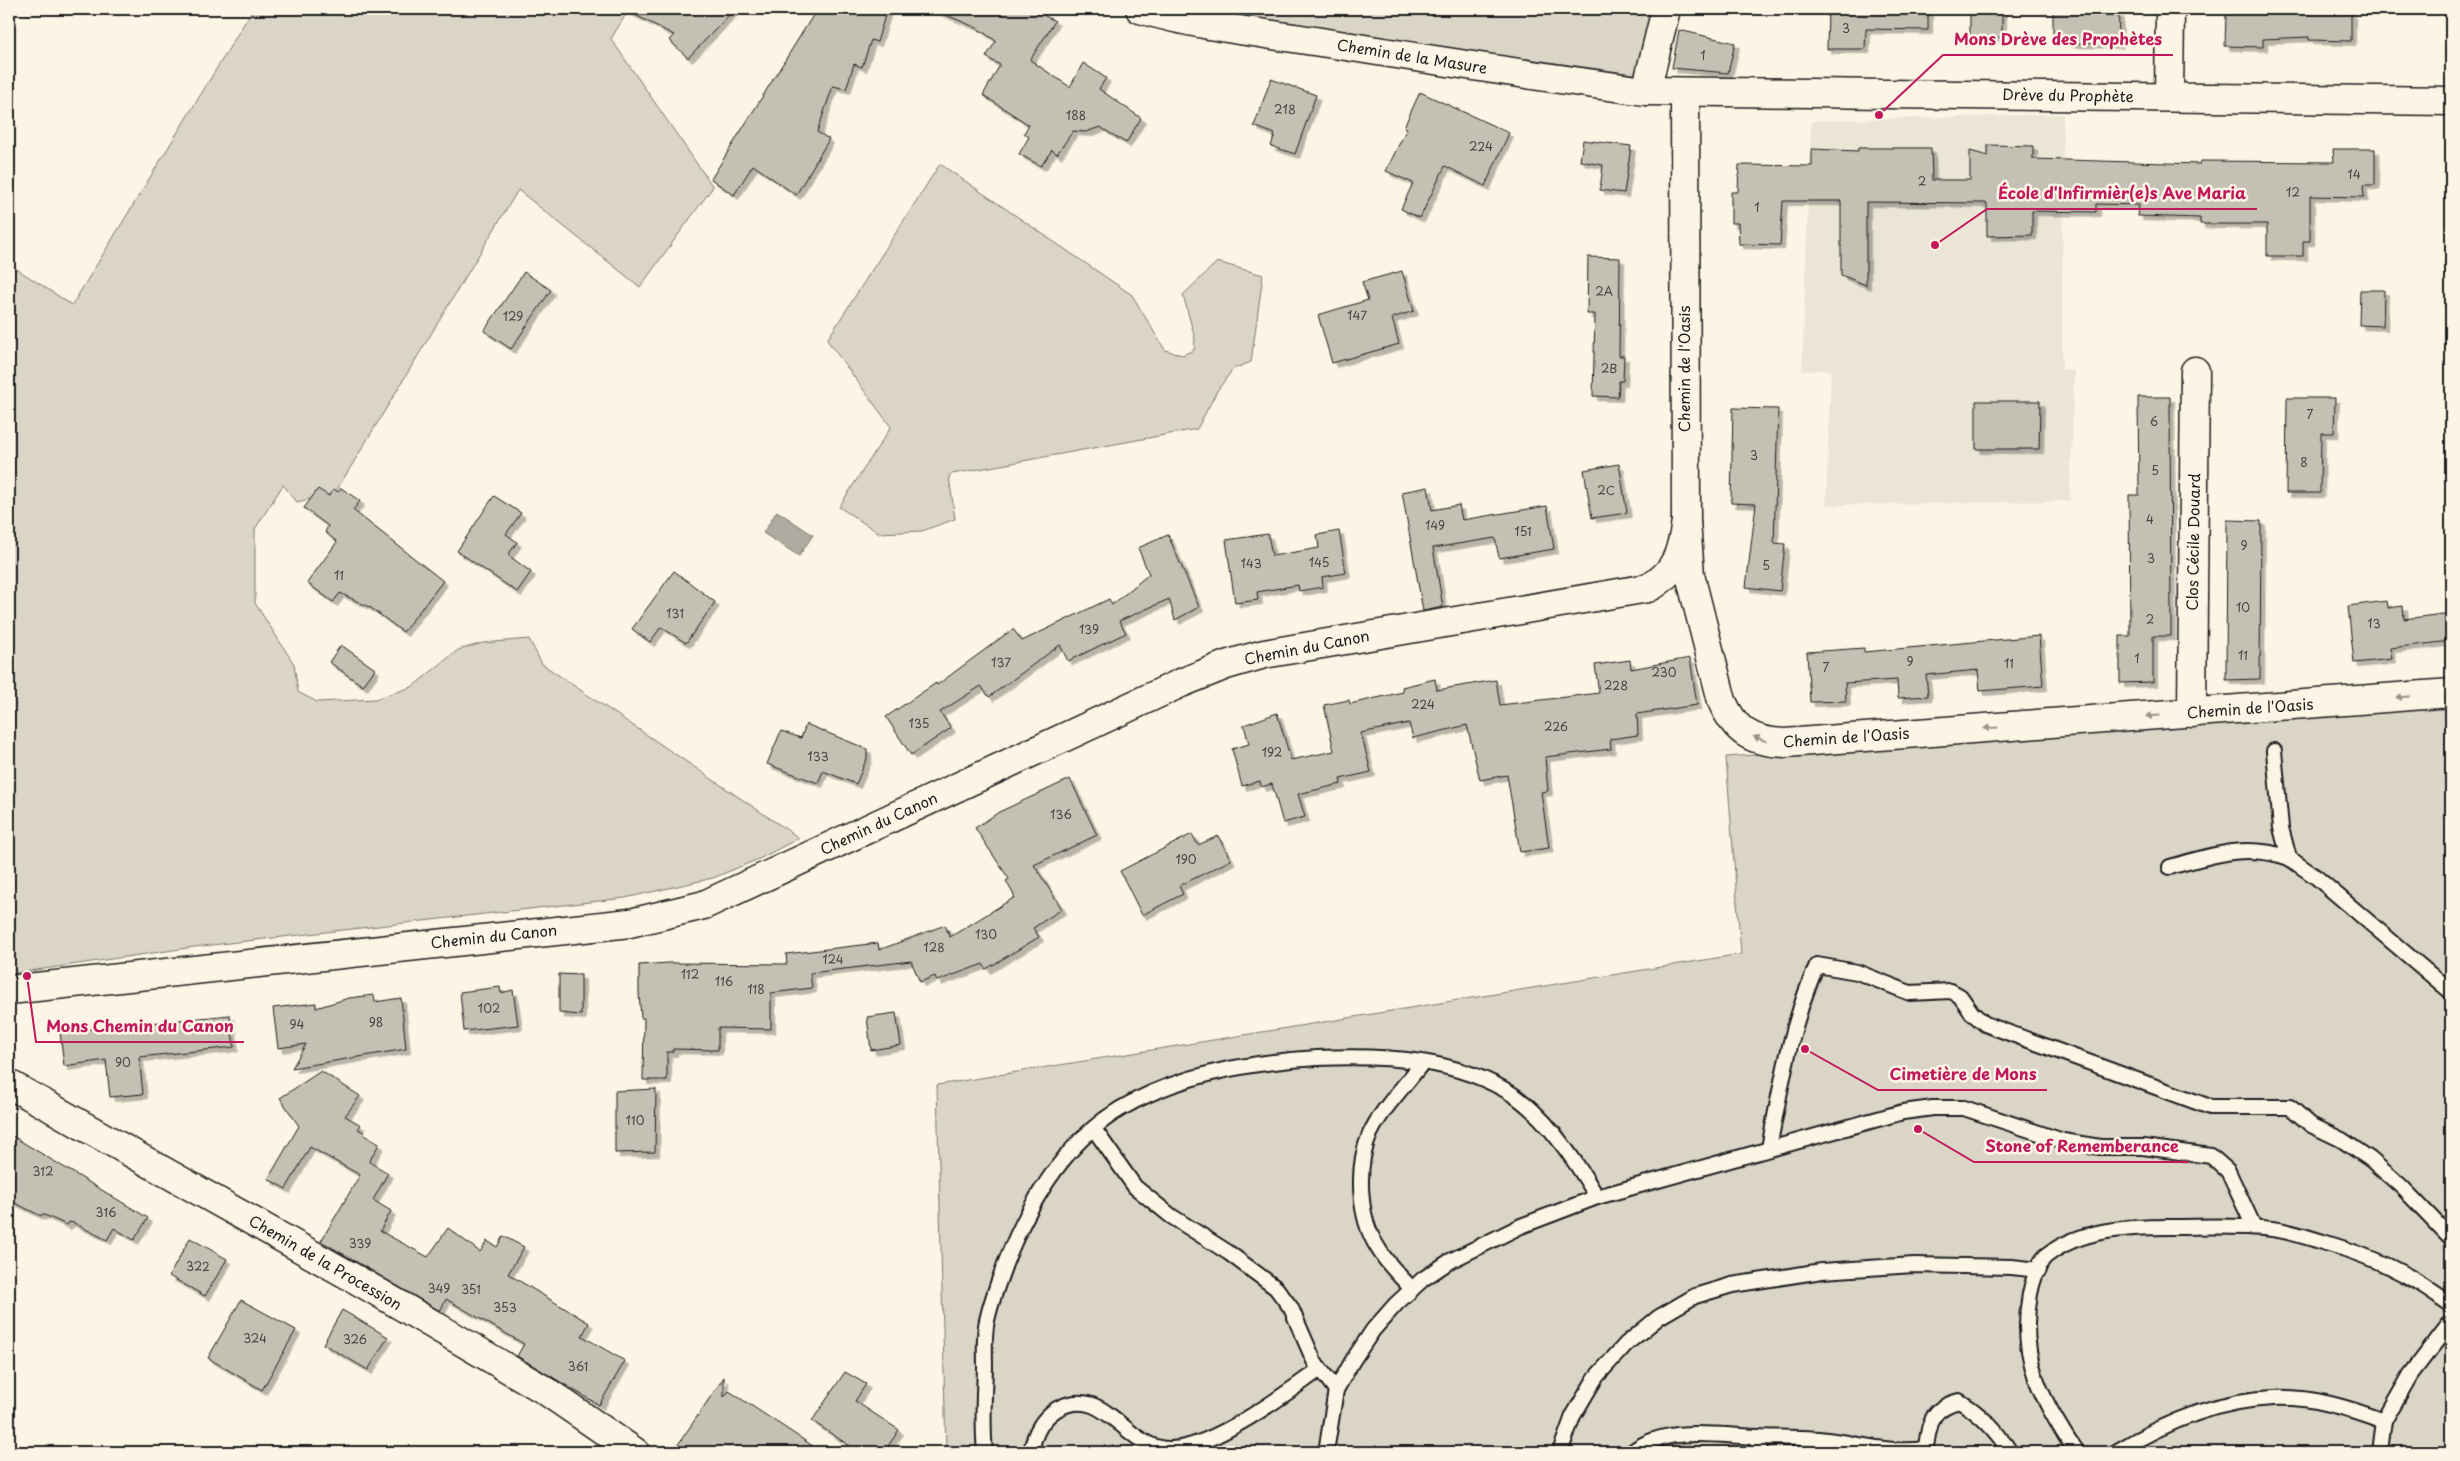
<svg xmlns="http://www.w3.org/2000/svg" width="2460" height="1461" viewBox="0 0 2460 1461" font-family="'Playpen Sans',sans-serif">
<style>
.built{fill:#ebe5d6}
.green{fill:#dbd5c8;stroke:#7c7872}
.water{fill:#b0aba1;stroke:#75726c}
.building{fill:#c4c0b3;stroke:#1c1c1c;filter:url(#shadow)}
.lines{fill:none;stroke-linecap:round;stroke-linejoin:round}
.service-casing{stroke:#1c1c1c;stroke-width:18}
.minor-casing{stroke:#1c1c1c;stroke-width:31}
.service{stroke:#fcf5e5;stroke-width:14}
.minor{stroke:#fcf5e5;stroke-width:28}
.oneway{fill:#97938b}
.labels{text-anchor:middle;stroke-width:5;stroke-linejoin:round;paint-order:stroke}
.number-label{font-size:12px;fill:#464542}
.street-label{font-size:15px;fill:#1c1c1c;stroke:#fcf5e5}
.leader{fill:none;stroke:#c2185b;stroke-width:2}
.callout-dot{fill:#c2185b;stroke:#fcf5e5;stroke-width:2}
.callout-label{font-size:16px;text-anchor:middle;font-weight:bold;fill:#c2185b;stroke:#fcf5e5;stroke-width:5;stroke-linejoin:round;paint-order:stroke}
</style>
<defs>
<filter id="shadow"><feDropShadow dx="4.5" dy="4.5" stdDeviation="0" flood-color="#0004"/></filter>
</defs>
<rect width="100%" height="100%" fill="#fcf5e5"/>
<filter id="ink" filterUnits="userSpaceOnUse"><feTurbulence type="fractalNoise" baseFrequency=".02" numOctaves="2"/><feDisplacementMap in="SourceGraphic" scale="10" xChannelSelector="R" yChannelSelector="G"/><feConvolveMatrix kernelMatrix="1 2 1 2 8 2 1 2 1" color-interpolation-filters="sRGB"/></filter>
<g filter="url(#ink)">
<path class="built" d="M 2063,114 L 2062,370 L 2074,370 L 2070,501 L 1826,505 L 1831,370 L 1802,371 L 1811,121 Z"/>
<g class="green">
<path d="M 253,9 L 629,9 L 611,39 L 713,187 L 640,287 L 518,190 L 335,493 L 297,502 L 283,485 L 255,529 L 255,603 L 294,664 L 298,692 L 317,702 L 375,699 L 412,687 L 458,650 L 483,643 L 529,639 L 542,664 L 799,838 L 761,858 L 713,878 L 625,898 L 194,947 L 9,974 L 9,264 L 72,305 Z"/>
<path d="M 1140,9 L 1666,9 L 1646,91 Z"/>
<path d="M 940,164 L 1132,295 L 1165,350 L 1182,355 L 1194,350 L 1195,338 L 1183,295 L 1217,262 L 1263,275 L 1251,362 L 1233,369 L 1217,391 L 1197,429 L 952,474 L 949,476 L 955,519 L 922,531 L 879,533 L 839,507 L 891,427 L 827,340 Z"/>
<path d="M 2451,693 L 2451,1452 L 946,1452 L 937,1085 L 1741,954 L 1726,757 L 2308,715 Z"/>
</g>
<path class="water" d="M 777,511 L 813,535 L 799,556 L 763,533 Z"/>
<g class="building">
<path d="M 624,9 L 735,9 L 688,58 L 669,40 L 674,35 Z"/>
<path d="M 817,9 L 887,9 L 877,42 L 871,40 L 862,67 L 854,64 L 846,89 L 833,86 L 817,132 L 829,139 L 796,195 L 753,165 L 734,195 L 711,179 Z"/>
<path d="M 932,9 L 1032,9 L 1055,21 L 1030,60 L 1070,87 L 1083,63 L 1106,78 L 1099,89 L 1141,118 L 1126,143 L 1100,127 L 1086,132 L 1073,131 L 1057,154 L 1052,150 L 1041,166 L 1019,154 L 1029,137 L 1024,133 L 1029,125 L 983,95 L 1000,65 L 986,57 L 996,41 L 977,28 Z"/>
<path d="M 1828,9 L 1928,9 L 1928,30 L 1866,29 L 1865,49 L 1827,49 Z"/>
<rect x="1970" y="9" width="32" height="28"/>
<path d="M 2297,9 L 2351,9 L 2351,41 L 2309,40 L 2309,37 L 2263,39 L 2263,47 L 2225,46 L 2226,13 L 2274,13 Z"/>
<path d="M 2053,11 L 2119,13 L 2118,44 L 2068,43 L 2068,37 L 2053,37 Z"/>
<path d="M 1679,30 L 1735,43 L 1728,73 L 1672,68 Z"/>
<path d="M 1271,79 L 1316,95 L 1295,154 L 1271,146 L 1275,134 L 1254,126 Z"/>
<path d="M 1420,92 L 1509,133 L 1485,186 L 1445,166 L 1420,218 L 1401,209 L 1413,183 L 1386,171 L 1407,128 L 1404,127 Z"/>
<path d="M 1583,140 L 1631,146 L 1624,193 L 1600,190 L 1603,165 L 1580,161 Z"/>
<path d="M 1988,145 L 2033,146 L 2033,159 L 2200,164 L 2201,161 L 2334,162 L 2333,149 L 2375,149 L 2375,185 L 2363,185 L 2364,197 L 2310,196 L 2310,241 L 2303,241 L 2303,256 L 2267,256 L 2267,224 L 2200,224 L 2200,218 L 2138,216 L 2139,205 L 2096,204 L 2096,212 L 2032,211 L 2032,235 L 1987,236 L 1987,203 L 1866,202 L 1866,285 L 1841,275 L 1841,201 L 1783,201 L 1780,245 L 1739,244 L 1738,223 L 1731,223 L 1731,192 L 1738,192 L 1739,165 L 1812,166 L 1812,149 L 1858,151 L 1858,148 L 1931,148 L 1932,180 L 1970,180 L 1970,151 L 1988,156 Z"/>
<path d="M 1588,257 L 1620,258 L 1619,356 L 1624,356 L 1623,381 L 1619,381 L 1618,397 L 1593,396 L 1595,314 L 1587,314 Z"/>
<path d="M 1402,271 L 1414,311 L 1392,318 L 1399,344 L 1332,363 L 1318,315 L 1368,300 L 1362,282 Z"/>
<path d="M 524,272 L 551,290 L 511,349 L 484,331 Z"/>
<path d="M 2360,290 L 2384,290 L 2383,326 L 2359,325 Z"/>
<path d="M 2138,397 L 2170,397 L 2171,636 L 2153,636 L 2153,682 L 2120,683 L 2120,636 L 2130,636 L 2129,495 L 2139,495 Z"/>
<path d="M 2287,398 L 2335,398 L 2334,433 L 2321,433 L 2320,493 L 2286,493 Z"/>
<path d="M 1976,401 L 2040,401 L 2039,449 L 1976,449 Z"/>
<path d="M 1733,408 L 1778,409 L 1774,543 L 1785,544 L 1780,591 L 1746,587 L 1756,504 L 1731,503 Z"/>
<path d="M 1619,464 L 1627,513 L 1592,518 L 1584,470 Z"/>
<path d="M 1428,487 L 1432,510 L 1459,505 L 1462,520 L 1547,506 L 1554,549 L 1499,558 L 1495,538 L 1433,548 L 1443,607 L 1423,611 L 1402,492 Z"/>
<path d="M 341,488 L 360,501 L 353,510 L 443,581 L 403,632 L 371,608 L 340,593 L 333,602 L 307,583 L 337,542 L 325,532 L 328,526 L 304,508 L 318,489 L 329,496 L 334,489 L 338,492 Z"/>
<path d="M 494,496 L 521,513 L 506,534 L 517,542 L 508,555 L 531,572 L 517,592 L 457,551 Z"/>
<path d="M 2227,520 L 2261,521 L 2260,679 L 2226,680 Z"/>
<path d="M 1339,531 L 1346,573 L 1322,577 L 1323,587 L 1299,591 L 1298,585 L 1257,592 L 1258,600 L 1235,603 L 1226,540 L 1268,534 L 1272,556 L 1319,548 L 1317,535 Z"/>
<path d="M 1168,535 L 1199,607 L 1175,620 L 1169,599 L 1119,621 L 1126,633 L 1068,661 L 1060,645 L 989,697 L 981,686 L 940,712 L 951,728 L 911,755 L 886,717 L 936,683 L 937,685 L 1013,629 L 1022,641 L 1109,599 L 1112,605 L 1149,574 L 1138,548 Z"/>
<path d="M 674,571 L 715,602 L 686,643 L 661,627 L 650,642 L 632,629 Z"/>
<path d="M 2387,601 L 2388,608 L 2403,606 L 2404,619 L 2451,613 L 2451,641 L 2390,648 L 2392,659 L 2354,663 L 2348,606 Z"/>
<path d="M 2039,636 L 2043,686 L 1980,691 L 1978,670 L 1926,675 L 1928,696 L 1898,698 L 1897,680 L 1845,683 L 1846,701 L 1810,702 L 1807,652 L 1864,648 L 1864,652 Z"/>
<path d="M 341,645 L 375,669 L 363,686 L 329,662 Z"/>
<path d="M 1690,658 L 1697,705 L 1637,714 L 1638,735 L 1610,739 L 1611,749 L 1545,757 L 1548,791 L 1541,792 L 1549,848 L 1520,852 L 1507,775 L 1480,780 L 1467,725 L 1413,738 L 1409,723 L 1361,733 L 1371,772 L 1340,779 L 1341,784 L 1298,794 L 1305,817 L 1283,823 L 1272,784 L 1261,787 L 1260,781 L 1242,786 L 1232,749 L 1249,744 L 1244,725 L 1277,713 L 1291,760 L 1334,751 L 1324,705 L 1349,700 L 1350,704 L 1403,692 L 1402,687 L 1435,679 L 1437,690 L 1496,680 L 1500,705 L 1599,693 L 1595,665 L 1630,660 L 1631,669 Z"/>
<path d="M 806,724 L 867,749 L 867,758 L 856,784 L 823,771 L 818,783 L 767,764 L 781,731 L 801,738 Z"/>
<path d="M 1070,779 L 1097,835 L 1034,865 L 1062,909 L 1033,928 L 1039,937 L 986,969 L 983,964 L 937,981 L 935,976 L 920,982 L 911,961 L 810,973 L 812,988 L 771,993 L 771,1029 L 718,1028 L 718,1050 L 673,1049 L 673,1052 L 667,1052 L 667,1080 L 643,1080 L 644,1018 L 641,1018 L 639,993 L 639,965 L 669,963 L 787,964 L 786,954 L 878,943 L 879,950 L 945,925 L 950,937 L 1015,897 L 1006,881 L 1009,879 L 975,828 L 999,812 Z"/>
<path d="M 1192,834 L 1198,845 L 1218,836 L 1231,860 L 1179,886 L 1183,894 L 1142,915 L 1120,871 Z"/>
<path d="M 559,974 L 581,975 L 581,1015 L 559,1013 Z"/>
<path d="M 500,987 L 501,993 L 513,990 L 518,1025 L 464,1031 L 460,992 Z"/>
<path d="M 374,995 L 375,1002 L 401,998 L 406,1049 L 292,1068 L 306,1044 L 278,1048 L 273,1008 L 316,1003 L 316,1008 L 349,998 Z"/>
<path d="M 896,1013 L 901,1045 L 871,1050 L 867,1017 Z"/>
<path d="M 230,1015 L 234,1047 L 139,1057 L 143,1094 L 110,1097 L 106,1060 L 64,1066 L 60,1032 Z"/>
<path d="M 321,1071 L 360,1096 L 345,1116 L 361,1125 L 358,1129 L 365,1133 L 364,1135 L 379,1144 L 369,1162 L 388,1173 L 373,1200 L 391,1211 L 380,1231 L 428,1257 L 448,1228 L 480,1252 L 487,1241 L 497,1247 L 503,1236 L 524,1247 L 508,1274 L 589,1323 L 582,1336 L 625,1361 L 599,1405 L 517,1356 L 524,1344 L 446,1299 L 440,1311 L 321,1241 L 360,1175 L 310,1147 L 286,1189 L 268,1179 L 299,1126 L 280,1098 Z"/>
<path d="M 656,1089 L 655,1152 L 615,1153 L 615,1091 Z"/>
<path d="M 9,1134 L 148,1218 L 134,1240 L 114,1228 L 107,1240 L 74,1223 L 69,1222 L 67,1225 L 42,1214 L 41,1216 L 9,1200 Z"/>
<path d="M 190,1238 L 227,1259 L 205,1296 L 169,1276 Z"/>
<path d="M 241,1300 L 296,1330 L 262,1390 L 208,1358 Z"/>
<path d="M 342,1310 L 388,1337 L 368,1370 L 323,1344 Z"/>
<path d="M 845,1372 L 866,1384 L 855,1401 L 899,1430 L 884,1452 L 859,1452 L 812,1421 Z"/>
<path d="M 724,1377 L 724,1397 L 729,1391 L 822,1452 L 673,1452 Z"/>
</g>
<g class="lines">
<defs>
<g id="service">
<path d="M 2274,751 L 2281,828 L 2289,858 L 2316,877 L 2451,992"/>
<path d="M 2170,867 C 2213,855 2246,843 2289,858"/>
<path d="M 1094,1129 L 1135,1187 L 1171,1216 L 1229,1253 L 1276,1288 L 1291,1308 L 1314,1361 L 1336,1390"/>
<path d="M 1769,1148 C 1781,1086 1791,1023 1817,965 L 1857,972 L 1910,993 L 1951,991 L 1960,996 L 1972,1013 L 1985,1024 L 2210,1107 L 2290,1107 L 2311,1125 L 2342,1140 L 2370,1159 L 2402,1187 L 2451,1238"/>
<path d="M 1412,1289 C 1400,1276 1387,1264 1378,1248 C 1358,1218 1356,1166 1370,1134 C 1382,1108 1406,1085 1422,1063"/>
<path d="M 1755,1437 L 1761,1452"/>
<path d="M 985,1452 C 982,1424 984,1397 985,1368 C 985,1355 984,1340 986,1326 C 989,1306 998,1284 1005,1264 C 1028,1205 1064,1143 1120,1109 C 1179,1074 1250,1062 1317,1058 C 1384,1055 1458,1058 1515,1096 C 1548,1119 1577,1163 1597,1197"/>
<path d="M 1031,1452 C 1034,1434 1041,1419 1057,1409 C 1106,1382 1124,1450 1171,1449 C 1212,1448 1286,1394 1320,1369"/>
<path d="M 1326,1452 L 1336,1390 L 1353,1360 L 1373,1330 L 1396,1304 L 1423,1279 L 1450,1261 L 1521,1226 L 1597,1197 L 1903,1112 L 1933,1108 L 1964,1108 L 2063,1141 L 2100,1147 L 2143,1147 L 2211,1156 L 2228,1171 L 2254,1227"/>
<path d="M 1560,1452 L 1573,1416 L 1596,1377 L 1626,1344 L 1659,1317 L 1695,1296 L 1732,1285 L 1822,1271 L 1914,1265 L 2012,1267 L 2039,1270"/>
<path d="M 1632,1452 C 1666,1425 1718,1436 1758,1437 C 1781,1438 1804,1437 1827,1440 C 1861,1444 1892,1454 1926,1449"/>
<path d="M 1925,1452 C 1930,1425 1928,1409 1959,1401 C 1981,1414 1997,1431 2010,1452"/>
<path d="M 2076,1452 C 2042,1401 2018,1357 2030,1294 C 2032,1283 2038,1263 2046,1256 C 2080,1229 2128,1227 2170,1227 C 2204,1227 2238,1225 2272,1229 C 2289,1231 2307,1237 2323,1242 C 2373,1257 2410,1273 2451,1305"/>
<path d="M 2116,1452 C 2162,1424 2218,1400 2273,1398 C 2311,1396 2349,1408 2384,1421"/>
<path d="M 2380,1452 L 2384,1421 L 2411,1374 L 2451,1322"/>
</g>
<g id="minor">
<path d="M 1140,9 C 1200,27 1264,33 1327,43 C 1433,60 1539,77 1646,91 L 2451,101"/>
<path d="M 1646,91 L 1666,9"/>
<path d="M 1685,92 L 1686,521 L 1690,575 L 1722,701 C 1735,731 1751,742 1785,743 L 2451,693"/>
<path d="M 2169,97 L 2170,9"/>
<path d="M 2192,713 L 2195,371"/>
<path d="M 9,990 L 630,923 L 704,905 L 1181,683 L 1226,665 L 1264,654 L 1648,588 C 1676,574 1682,550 1686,521"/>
<path d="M 9,1084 L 364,1284 L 546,1391 L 635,1452"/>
</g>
</defs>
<use href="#service" class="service-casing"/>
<use href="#minor" class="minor-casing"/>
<use href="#service" class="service"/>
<use href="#minor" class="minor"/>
</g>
<defs><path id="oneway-solid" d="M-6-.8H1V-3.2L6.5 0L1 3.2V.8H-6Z" transform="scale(1.25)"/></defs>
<g class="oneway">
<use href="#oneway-solid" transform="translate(2403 697) rotate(176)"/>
<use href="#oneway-solid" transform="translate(2153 716) rotate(176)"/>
<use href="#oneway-solid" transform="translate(1991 728) rotate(176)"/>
<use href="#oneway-solid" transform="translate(1760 739) rotate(-159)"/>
</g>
</g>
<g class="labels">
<g class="number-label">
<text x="1846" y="33">3</text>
<text x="1703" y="60">1</text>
<text x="1285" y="114">218</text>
<text x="1076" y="120">188</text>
<text x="1481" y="151">224</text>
<text x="2354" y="179">14</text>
<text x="1922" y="186">2</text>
<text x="2293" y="197">12</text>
<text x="1757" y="212">1</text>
<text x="1604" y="296">2A</text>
<text x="1357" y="320">147</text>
<text x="513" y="321">129</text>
<text x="1609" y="373">2B</text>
<text x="2310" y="419">7</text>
<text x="2154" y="426">6</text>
<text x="1754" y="460">3</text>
<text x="2304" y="467">8</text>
<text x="2155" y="475">5</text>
<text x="1606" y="495">2C</text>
<text x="2150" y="524">4</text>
<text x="1435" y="530">149</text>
<text x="1523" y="536">151</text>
<text x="2244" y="550">9</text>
<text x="2151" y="563">3</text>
<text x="1319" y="567">145</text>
<text x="1251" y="568">143</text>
<text x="1766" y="570">5</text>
<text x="339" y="580">11</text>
<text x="2243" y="612">10</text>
<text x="675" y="618">131</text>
<text x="2150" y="624">2</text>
<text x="2374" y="628">13</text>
<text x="1089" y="634">139</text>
<text x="2243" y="660">11</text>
<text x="2137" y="663">1</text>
<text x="1910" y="666">9</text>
<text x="1001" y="667">137</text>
<text x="2009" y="668">11</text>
<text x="1826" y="672">7</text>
<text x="1664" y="677">230</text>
<text x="1616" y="690">228</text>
<text x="1423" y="709">224</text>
<text x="919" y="728">135</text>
<text x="1556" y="731">226</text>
<text x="1272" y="757">192</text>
<text x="818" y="761">133</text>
<text x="1061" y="819">136</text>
<text x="1186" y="864">190</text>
<text x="986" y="939">130</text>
<text x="934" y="952">128</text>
<text x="833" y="964">124</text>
<text x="690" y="979">112</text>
<text x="724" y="986">116</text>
<text x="756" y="994">118</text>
<text x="489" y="1013">102</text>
<text x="376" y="1027">98</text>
<text x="297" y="1029">94</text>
<text x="123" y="1067">90</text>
<text x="635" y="1125">110</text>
<text x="43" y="1176">312</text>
<text x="106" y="1217">316</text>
<text x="360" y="1248">339</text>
<text x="198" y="1271">322</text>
<text x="439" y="1293">349</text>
<text x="471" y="1294">351</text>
<text x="505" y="1312">353</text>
<text x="255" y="1343">324</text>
<text x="355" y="1344">326</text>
<text x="578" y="1371">361</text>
</g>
<g class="street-label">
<text transform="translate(1412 57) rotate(9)" y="5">Chemin de la Masure</text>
<text transform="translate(2068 96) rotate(1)" y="5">Drève du Prophète</text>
<text transform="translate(1685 369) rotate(-90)" y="5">Chemin de l'Oasis</text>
<text transform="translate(2194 542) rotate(-89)" y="5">Clos Cécile Douard</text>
<text transform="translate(1307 648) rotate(-11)" y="5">Chemin du Canon</text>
<text transform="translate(2250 709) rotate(-4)" y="5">Chemin de l'Oasis</text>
<text transform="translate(1846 738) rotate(-4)" y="5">Chemin de l'Oasis</text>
<text transform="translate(879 824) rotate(-25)" y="5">Chemin du Canon</text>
<text transform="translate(494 937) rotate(-6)" y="5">Chemin du Canon</text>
<text transform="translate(325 1263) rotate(30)" y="5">Chemin de la Procession</text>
</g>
</g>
<path class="leader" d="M1879 115L1943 55H2173M1935 245L1987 209H2257M27 976L36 1042H244M1805 1049L1878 1090H2047M1918 1129L1974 1162H2189"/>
<g class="callout-dot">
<circle cx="1879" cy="115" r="5"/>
<circle cx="1935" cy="245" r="5"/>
<circle cx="27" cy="976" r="5"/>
<circle cx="1805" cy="1049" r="5"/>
<circle cx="1918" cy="1129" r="5"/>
</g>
<g class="callout-label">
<text x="2058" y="45">Mons Drève des Prophètes</text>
<text x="2122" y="199">École d'Infirmièr(e)s Ave Maria</text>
<text x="140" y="1032">Mons Chemin du Canon</text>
<text x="1963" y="1080">Cimetière de Mons</text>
<text x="2082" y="1152">Stone of Rememberance</text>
</g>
<rect width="2460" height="1461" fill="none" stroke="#fcf5e5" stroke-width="30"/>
<rect x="15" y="15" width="2430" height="1431" fill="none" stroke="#1c1c1c" stroke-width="2" filter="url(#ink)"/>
</svg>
